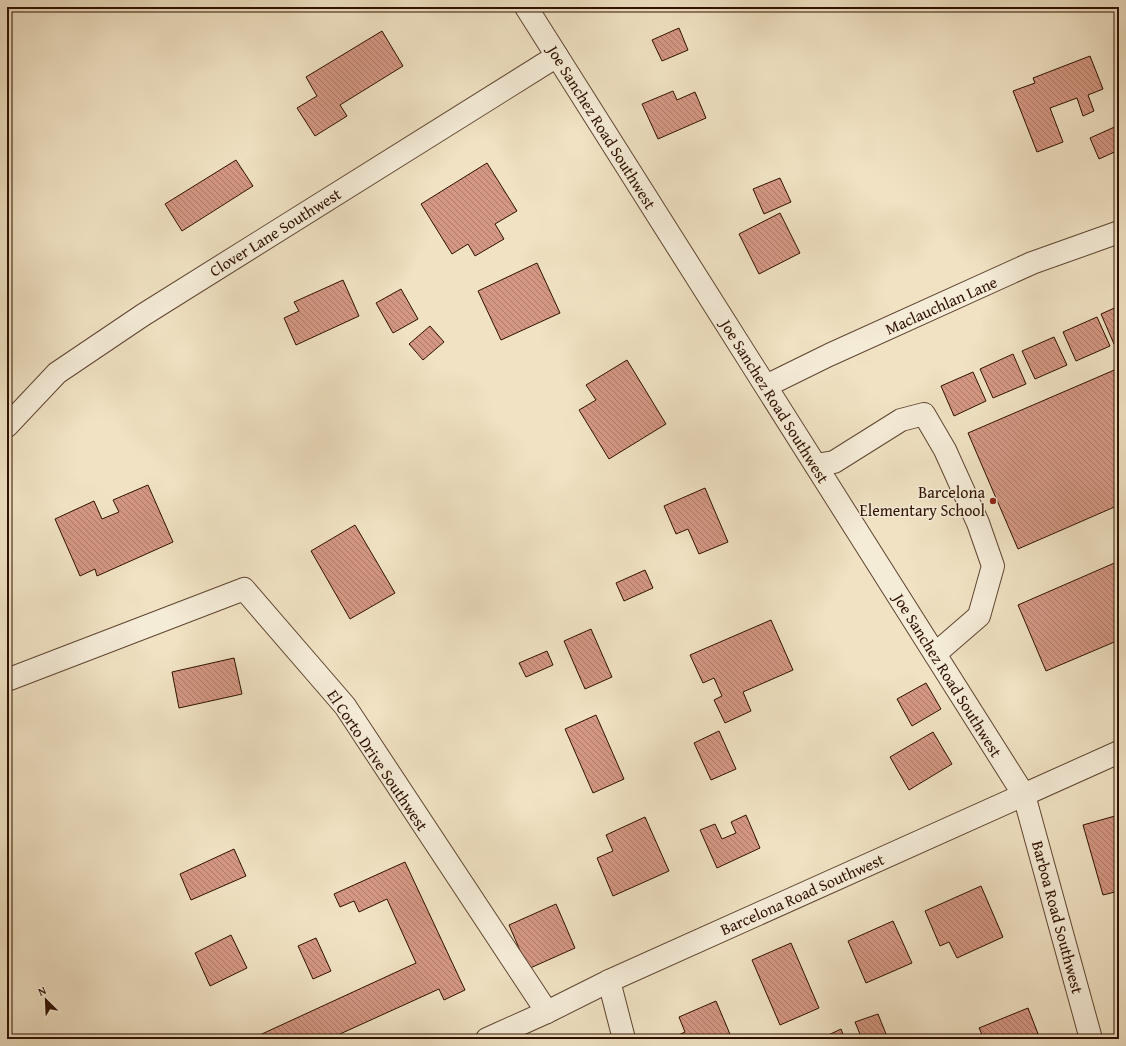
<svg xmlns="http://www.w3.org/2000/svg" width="1126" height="1046" viewBox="0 0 1126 1046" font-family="'Gentium Book Plus',serif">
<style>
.building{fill:url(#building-back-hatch);stroke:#2f1100}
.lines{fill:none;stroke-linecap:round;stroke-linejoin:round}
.minor-casing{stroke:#5f4531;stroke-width:24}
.minor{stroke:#f5ecd8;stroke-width:22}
.poi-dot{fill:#8f2418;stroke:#f5ecd8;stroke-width:1.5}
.labels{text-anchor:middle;stroke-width:3;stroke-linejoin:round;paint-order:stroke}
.street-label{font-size:16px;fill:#2f1100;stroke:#f5ecd8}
.poi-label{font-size:16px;fill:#2f1100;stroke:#f5ecd8;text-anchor:end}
</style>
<defs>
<pattern id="building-back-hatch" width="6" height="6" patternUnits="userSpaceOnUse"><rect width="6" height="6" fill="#d49783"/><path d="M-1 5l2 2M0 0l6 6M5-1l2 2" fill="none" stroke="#ac7a69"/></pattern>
</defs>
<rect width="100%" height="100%" fill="#f0e2c3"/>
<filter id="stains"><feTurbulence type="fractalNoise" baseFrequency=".005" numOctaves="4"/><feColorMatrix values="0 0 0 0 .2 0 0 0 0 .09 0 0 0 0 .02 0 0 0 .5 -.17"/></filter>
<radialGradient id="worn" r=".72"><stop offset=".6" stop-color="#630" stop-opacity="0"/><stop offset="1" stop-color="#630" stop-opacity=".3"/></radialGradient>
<g class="building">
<path d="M 679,28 L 688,50 L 662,61 L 652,40 Z"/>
<path d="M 382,31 L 403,66 L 340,105 L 347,116 L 315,136 L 297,108 L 317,96 L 306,77 Z"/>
<path d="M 1090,56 L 1103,89 L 1088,95 L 1094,111 L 1083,116 L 1077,98 L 1050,108 L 1063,142 L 1037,152 L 1013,91 L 1035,83 L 1033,78 Z"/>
<path d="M 673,91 L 677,100 L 695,92 L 706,118 L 658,139 L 642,104 Z"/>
<path d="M 1119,125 L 1119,150 L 1099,159 L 1090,138 Z"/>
<path d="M 236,160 L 253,186 L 182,231 L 165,204 Z"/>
<path d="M 487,163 L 517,211 L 495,224 L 504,239 L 475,256 L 468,244 L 452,254 L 421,204 Z"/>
<path d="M 780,178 L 791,202 L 764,214 L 753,189 Z"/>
<path d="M 780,213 L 800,253 L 759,274 L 739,234 Z"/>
<path d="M 537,263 L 560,313 L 501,340 L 478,291 Z"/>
<path d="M 343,280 L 359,316 L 296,345 L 284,318 L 299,311 L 294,302 Z"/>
<path d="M 401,289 L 418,319 L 393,333 L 376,303 Z"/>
<path d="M 1119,306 L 1119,341 L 1114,344 L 1101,314 Z"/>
<path d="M 1097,317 L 1110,346 L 1076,361 L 1063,332 Z"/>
<path d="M 430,326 L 444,342 L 423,360 L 409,344 Z"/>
<path d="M 1054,337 L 1067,365 L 1035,379 L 1022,351 Z"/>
<path d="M 1013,354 L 1026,384 L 993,398 L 980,369 Z"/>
<path d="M 627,360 L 666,424 L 609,459 L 579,410 L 596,400 L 586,385 Z"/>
<path d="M 1119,368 L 1119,505 L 1018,549 L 968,433 Z"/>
<path d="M 973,372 L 986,401 L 954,416 L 941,386 Z"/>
<path d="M 148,485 L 173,542 L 97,576 L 95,569 L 80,576 L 55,519 L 94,501 L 102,519 L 119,512 L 113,500 Z"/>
<path d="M 705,488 L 728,542 L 699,554 L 688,529 L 676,534 L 664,506 Z"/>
<path d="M 355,525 L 395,593 L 350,619 L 311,551 Z"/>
<path d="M 1119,561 L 1119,640 L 1046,671 L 1018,605 Z"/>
<path d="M 645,570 L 653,588 L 624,601 L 616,583 Z"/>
<path d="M 771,620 L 793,670 L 743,692 L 751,711 L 725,723 L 714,700 L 722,696 L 714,678 L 703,683 L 690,655 Z"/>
<path d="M 591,629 L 612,677 L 585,689 L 564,641 Z"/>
<path d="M 547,651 L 553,665 L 526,677 L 519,663 Z"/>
<path d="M 234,658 L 242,694 L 179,708 L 172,672 Z"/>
<path d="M 926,683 L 941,709 L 912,726 L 897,699 Z"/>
<path d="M 596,715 L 624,779 L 593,793 L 565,729 Z"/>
<path d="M 719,731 L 736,769 L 711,780 L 694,743 Z"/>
<path d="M 933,732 L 952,764 L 909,790 L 890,757 Z"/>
<path d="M 746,815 L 760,848 L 717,868 L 700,830 L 715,824 L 722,839 L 736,833 L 731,822 Z"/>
<path d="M 1115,816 L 1119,829 L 1119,891 L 1103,895 L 1083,825 Z"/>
<path d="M 645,817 L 669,871 L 613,896 L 597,858 L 613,851 L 606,835 Z"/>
<path d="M 234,849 L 246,876 L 191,900 L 180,874 Z"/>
<path d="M 405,862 L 465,990 L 444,1000 L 439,989 L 329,1039 L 251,1039 L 416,963 L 387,899 L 359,912 L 354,901 L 340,907 L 334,894 Z"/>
<path d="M 981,886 L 1003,937 L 957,958 L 949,942 L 940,946 L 925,911 Z"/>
<path d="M 556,904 L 575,948 L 528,969 L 509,925 Z"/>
<path d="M 893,921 L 912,963 L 866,983 L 848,941 Z"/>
<path d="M 231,935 L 247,968 L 210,986 L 195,953 Z"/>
<path d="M 316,938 L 331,971 L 313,979 L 298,946 Z"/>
<path d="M 791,943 L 819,1008 L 780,1025 L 752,960 Z"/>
<path d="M 716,1001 L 732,1039 L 670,1039 L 685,1032 L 679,1017 Z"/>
<path d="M 1028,1008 L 1040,1039 L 984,1039 L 979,1028 Z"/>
<path d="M 878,1014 L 888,1039 L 862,1039 L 855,1022 Z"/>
<path d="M 841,1029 L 845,1039 L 820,1039 Z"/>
</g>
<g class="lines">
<defs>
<g id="minor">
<path d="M 526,7 L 1024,795 L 1091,1039"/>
<path d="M 766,386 L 829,355 L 1032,263 L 1119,232"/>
<path d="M 7,426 L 57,373 L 143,315 L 557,56"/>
<path d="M 816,465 L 834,462 L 901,420 L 924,414 L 945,450 L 978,523 L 993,566 L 979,616 L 935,654"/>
<path d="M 7,680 L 244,589 L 345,706 L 547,1012"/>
<path d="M 609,981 L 624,1039"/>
<path d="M 487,1039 L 547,1012 L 609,981 L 1119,752"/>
</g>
</defs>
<use href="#minor" class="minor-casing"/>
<use href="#minor" class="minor"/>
</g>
<circle class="poi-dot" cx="993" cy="501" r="4"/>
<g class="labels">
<g class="street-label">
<text transform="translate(602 127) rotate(58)" y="6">Joe Sanchez Road Southwest</text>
<text transform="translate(275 232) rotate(-32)" y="6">Clover Lane Southwest</text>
<text transform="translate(941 305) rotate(-24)" y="6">Maclauchlan Lane</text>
<text transform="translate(775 401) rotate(58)" y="6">Joe Sanchez Road Southwest</text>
<text transform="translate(948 675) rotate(58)" y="6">Joe Sanchez Road Southwest</text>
<text transform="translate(378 760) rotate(56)" y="6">El Corto Drive Southwest</text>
<text transform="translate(802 894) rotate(-24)" y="6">Barcelona Road Southwest</text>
<text transform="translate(1058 917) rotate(75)" y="6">Barboa Road Southwest</text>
</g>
<g class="poi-label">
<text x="985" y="498">Barcelona<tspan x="985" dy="18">Elementary School</tspan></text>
</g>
</g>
<rect width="1126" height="1046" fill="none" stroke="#f0e2c3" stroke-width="24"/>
<rect x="8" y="8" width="1110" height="1030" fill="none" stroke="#2f1100" stroke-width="2"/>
<rect x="12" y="12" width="1102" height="1022" fill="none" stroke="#2f1100"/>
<g transform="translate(46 1000) rotate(336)" stroke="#f5ecd8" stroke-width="3" paint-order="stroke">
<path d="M0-3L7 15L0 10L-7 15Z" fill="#2f1100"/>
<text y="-6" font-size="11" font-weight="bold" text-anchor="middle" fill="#2f1100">N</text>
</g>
<rect width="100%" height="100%" filter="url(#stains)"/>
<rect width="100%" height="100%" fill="url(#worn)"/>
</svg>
